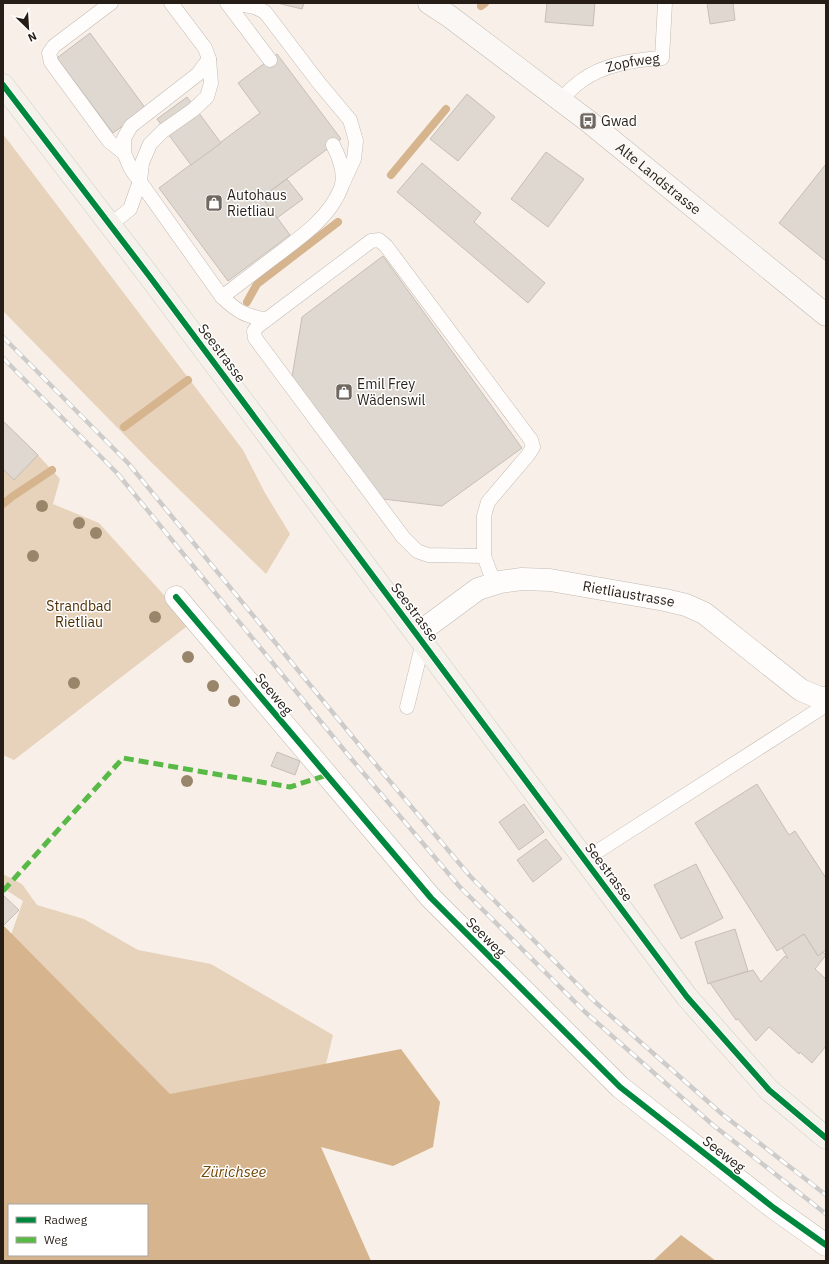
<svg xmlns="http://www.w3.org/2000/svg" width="829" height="1264" viewBox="0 0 829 1264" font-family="'IBM Plex Sans',sans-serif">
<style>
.green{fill:#e7d2bb}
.water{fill:#d6b48d;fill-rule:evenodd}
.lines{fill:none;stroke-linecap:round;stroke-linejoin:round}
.stream{stroke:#d6b48d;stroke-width:8}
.building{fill:#dfd8d0;stroke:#c6beb7}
.lane-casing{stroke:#c2bab2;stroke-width:15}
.street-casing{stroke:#c2bab2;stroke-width:23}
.secondary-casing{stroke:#c2bab2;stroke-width:23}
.primary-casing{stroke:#d1ccc8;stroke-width:23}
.lane{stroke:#fefdfc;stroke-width:14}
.street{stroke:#fefdfc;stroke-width:22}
.secondary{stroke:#faf7f4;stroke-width:22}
.primary{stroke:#f5f1eb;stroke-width:22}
.rail-casing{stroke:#ceccca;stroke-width:4.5}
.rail{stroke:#fff;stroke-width:3;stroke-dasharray:9;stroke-linecap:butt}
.quiet{stroke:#58b947;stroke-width:5;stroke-dasharray:10 5;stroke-linecap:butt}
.cycleway-casing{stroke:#fff;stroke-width:8}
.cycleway{stroke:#00873e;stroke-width:6}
.tree{fill:#99856a}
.labels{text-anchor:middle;stroke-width:3;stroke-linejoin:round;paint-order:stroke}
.street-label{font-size:14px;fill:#261e16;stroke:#fff}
.poi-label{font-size:14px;fill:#261e16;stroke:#fff;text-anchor:start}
.park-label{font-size:14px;fill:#4c2d02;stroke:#fff}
.water-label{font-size:15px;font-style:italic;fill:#734705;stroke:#fff}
</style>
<rect width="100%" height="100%" fill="#f8f0e8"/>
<g class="green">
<path d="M 3,134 L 243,450 L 265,493 L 290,534 L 266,574 L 151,462 L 3,311 Z"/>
<path d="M 3,421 L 38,455 L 60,479 L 53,504 L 99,523 L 190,624 L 14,760 L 3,755 Z"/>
<path d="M 3,874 L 22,884 L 37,905 L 84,919 L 138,950 L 211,964 L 333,1035 L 320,1089 L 195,1127 L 7,946 L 23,901 L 3,888 Z"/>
</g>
<g class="water">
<path d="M 3,925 L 170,1094 L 401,1049 L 440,1102 L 433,1147 L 393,1166 L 321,1147 L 371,1261 L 3,1261 ZM 9,1205 L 147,1205 L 147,1255 L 9,1255 Z"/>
<path d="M 681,1235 L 716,1261 L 653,1261 Z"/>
</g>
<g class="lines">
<g class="stream">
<path d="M 481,6 L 485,3"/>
<path d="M 391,175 L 446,109"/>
<path d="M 247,302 L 257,284 L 338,222"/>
<path d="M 124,427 L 188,380"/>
<path d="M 3,504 L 13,496 L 52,470"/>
</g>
</g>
<g class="building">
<path d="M 277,3 L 304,3 L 302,9 Z"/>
<path d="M 547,3 L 595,3 L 593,26 L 545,22 Z"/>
<path d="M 707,3 L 733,3 L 735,20 L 710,24 Z"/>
<path d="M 90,33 L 146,109 L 113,133 L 57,58 Z"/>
<path d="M 277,54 L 341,139 L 262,197 L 290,235 L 228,281 L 159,188 L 260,113 L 238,83 Z"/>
<path d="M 467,94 L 495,117 L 458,161 L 430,139 Z"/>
<path d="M 187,97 L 221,143 L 191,165 L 157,119 Z"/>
<path d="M 546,152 L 584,179 L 548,227 L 511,199 Z"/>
<path d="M 422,163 L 481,213 L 474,222 L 545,283 L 528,303 L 397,192 Z"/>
<path d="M 826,164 L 826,261 L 779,223 Z"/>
<path d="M 287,179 L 303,199 L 277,218 L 262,197 Z"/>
<path d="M 383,256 L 522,448 L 442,506 L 383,499 L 292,377 L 302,317 Z"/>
<path d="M 3,421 L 38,455 L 14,480 L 3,469 Z"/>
<path d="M 277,752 L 300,761 L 295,775 L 271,766 Z"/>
<path d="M 757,784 L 789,835 L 795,831 L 826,878 L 826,950 L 818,956 L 804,934 L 777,951 L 695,823 Z"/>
<path d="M 524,804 L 544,832 L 519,850 L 499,822 Z"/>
<path d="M 546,839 L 562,859 L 533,882 L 517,860 Z"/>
<path d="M 696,864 L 723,918 L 681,939 L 654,885 Z"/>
<path d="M 3,895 L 19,910 L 3,926 Z"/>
<path d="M 735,929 L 748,971 L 708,984 L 695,942 Z"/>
<path d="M 804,934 L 818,956 L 823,952 L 826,955 L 815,969 L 826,979 L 826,1046 L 812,1063 L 800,1052 L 799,1054 L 769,1027 L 756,1041 L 738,1019 L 736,1020 L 710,983 L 753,970 L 761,982 L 785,956 L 787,958 L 788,958 L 782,948 Z"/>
</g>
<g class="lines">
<defs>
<g id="lane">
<path d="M 111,3 L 54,46 L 49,53 L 51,62 L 109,141 L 124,153"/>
<path d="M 227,3 L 270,60"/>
<path d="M 233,3 L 255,7 L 265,12 L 319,83 L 350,120 L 356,141 L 354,159 L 343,183"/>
<path d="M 209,59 L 198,74 L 131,126 L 124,138 L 124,153 L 131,169 L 222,297 C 239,284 256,271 273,258 C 298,239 329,219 341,188 C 346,175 339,156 333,145"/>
<path id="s1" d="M 560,100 C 567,93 574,86 581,81 C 604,64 634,60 662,58 L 665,3"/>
<path d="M 110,225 L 130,209 L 140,181 L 142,163 L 150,144 L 163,131 L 193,110 L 207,97 L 211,83 L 209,59 L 205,48 L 171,3"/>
<path d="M 222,297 C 238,312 244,315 266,320"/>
<path d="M 484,556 L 428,555 L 417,551 L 403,537 L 255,338 L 254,331 L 258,326 L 371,241 L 379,240 L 386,246 L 531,440 L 533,447 L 528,455 L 488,502 L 484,516 L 484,556 L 494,583"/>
<path d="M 407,707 L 423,642"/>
<path d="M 584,860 L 826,705"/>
</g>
<g id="street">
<path d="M 176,597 L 431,898 L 620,1087 L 774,1208 L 826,1245"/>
<path id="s2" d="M 417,634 L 478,589 L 500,582 L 522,579 L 550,580 L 665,600 L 686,605 L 704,613 L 801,690 L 820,698 L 826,698"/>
</g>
<g id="secondary">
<path id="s3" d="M 429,3 L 449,16 L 588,121 L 826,315"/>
</g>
<path id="primary" d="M 3,85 L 150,277 L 687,997 L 769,1090 L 826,1138"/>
</defs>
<use href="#lane" class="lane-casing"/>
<use href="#street" class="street-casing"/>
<use href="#secondary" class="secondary-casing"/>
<use href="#primary" class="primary-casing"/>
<use href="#lane" class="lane"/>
<use href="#street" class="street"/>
<use href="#secondary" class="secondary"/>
<use href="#primary" class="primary"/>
<defs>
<g id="rail">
<path d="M 3,337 L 128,463 L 361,747 L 470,876 L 594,1001 L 722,1114 L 826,1195"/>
<path d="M 3,358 L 117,473 L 349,756 L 459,886 L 585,1012 L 713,1125 L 826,1214"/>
</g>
</defs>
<use href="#rail" class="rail-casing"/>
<use href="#rail" class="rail"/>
<path class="quiet" d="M 3,891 L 123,758 L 290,787 L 327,775"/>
<defs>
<g id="cycleway">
<path d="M 3,85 L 150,277 L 687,997 L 769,1090 L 826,1138"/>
<path d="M 176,597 L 431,898 L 620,1087 L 774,1208 L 826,1245"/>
</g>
</defs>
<use href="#cycleway" class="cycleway-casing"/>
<use href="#cycleway" class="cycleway"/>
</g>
<g class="tree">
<circle cx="42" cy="506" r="6"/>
<circle cx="79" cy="523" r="6"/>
<circle cx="96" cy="533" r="6"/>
<circle cx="33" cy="556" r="6"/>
<circle cx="155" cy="617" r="6"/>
<circle cx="188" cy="657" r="6"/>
<circle cx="74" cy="683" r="6"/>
<circle cx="213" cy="686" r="6"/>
<circle cx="234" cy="701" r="6"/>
<circle cx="187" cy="781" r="6"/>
</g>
<defs>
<symbol id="bus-square" viewBox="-11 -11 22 22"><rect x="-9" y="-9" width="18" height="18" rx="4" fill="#706860" stroke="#fff"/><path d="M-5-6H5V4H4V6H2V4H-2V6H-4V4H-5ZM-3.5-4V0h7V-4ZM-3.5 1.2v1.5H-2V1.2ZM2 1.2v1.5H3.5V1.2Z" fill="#fff"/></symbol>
<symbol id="shop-square" viewBox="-11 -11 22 22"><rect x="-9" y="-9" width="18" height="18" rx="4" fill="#706860" stroke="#fff"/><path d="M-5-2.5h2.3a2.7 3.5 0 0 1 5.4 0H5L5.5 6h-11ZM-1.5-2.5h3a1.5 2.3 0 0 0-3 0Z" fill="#fff"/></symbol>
</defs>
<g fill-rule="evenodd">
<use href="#bus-square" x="578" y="111" width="20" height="20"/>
<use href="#shop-square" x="204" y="193" width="20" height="20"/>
<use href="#shop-square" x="334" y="382" width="20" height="20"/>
</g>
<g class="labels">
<g class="street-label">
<text dy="5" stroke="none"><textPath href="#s1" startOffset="84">Zopfweg</textPath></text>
<text dy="5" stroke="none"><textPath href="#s3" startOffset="289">Alte Landstrasse</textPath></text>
<text transform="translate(222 353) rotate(53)" y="5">Seestrasse</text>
<text dy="5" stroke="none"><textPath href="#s2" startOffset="229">Rietliaustrasse</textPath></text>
<text transform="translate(415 612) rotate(53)" y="5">Seestrasse</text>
<text transform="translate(274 694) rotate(50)" y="5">Seeweg</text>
<text transform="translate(609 872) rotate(53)" y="5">Seestrasse</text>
<text transform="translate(486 937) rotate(45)" y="5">Seeweg</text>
<text transform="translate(724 1154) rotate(38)" y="5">Seeweg</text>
</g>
<g class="poi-label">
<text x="601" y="126">Gwad</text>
<text x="227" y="200">Autohaus<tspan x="227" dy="16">Rietliau</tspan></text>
<text x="357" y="389">Emil Frey<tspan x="357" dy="16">Wädenswil</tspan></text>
</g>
<g class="park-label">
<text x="79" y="611">Strandbad<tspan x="79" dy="16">Rietliau</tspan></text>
</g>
<g class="water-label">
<text x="234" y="1177">Zürichsee</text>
</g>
</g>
<rect width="829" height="1264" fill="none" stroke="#261e16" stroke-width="8"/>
<rect x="8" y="1204" width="140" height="52" fill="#ffffff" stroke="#a8a5a2"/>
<rect x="16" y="1217" width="20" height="6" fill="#00873e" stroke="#a8a5a2"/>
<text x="44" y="1224" font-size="12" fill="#261e16">Radweg</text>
<rect x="16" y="1237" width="20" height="6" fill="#58b947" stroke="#a8a5a2"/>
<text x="44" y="1244" font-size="12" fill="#261e16">Weg</text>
<g transform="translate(28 28) rotate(155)" stroke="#ffffff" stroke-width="3" paint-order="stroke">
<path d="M0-3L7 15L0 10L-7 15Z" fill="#261e16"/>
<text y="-6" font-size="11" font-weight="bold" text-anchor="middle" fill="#261e16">N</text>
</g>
</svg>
